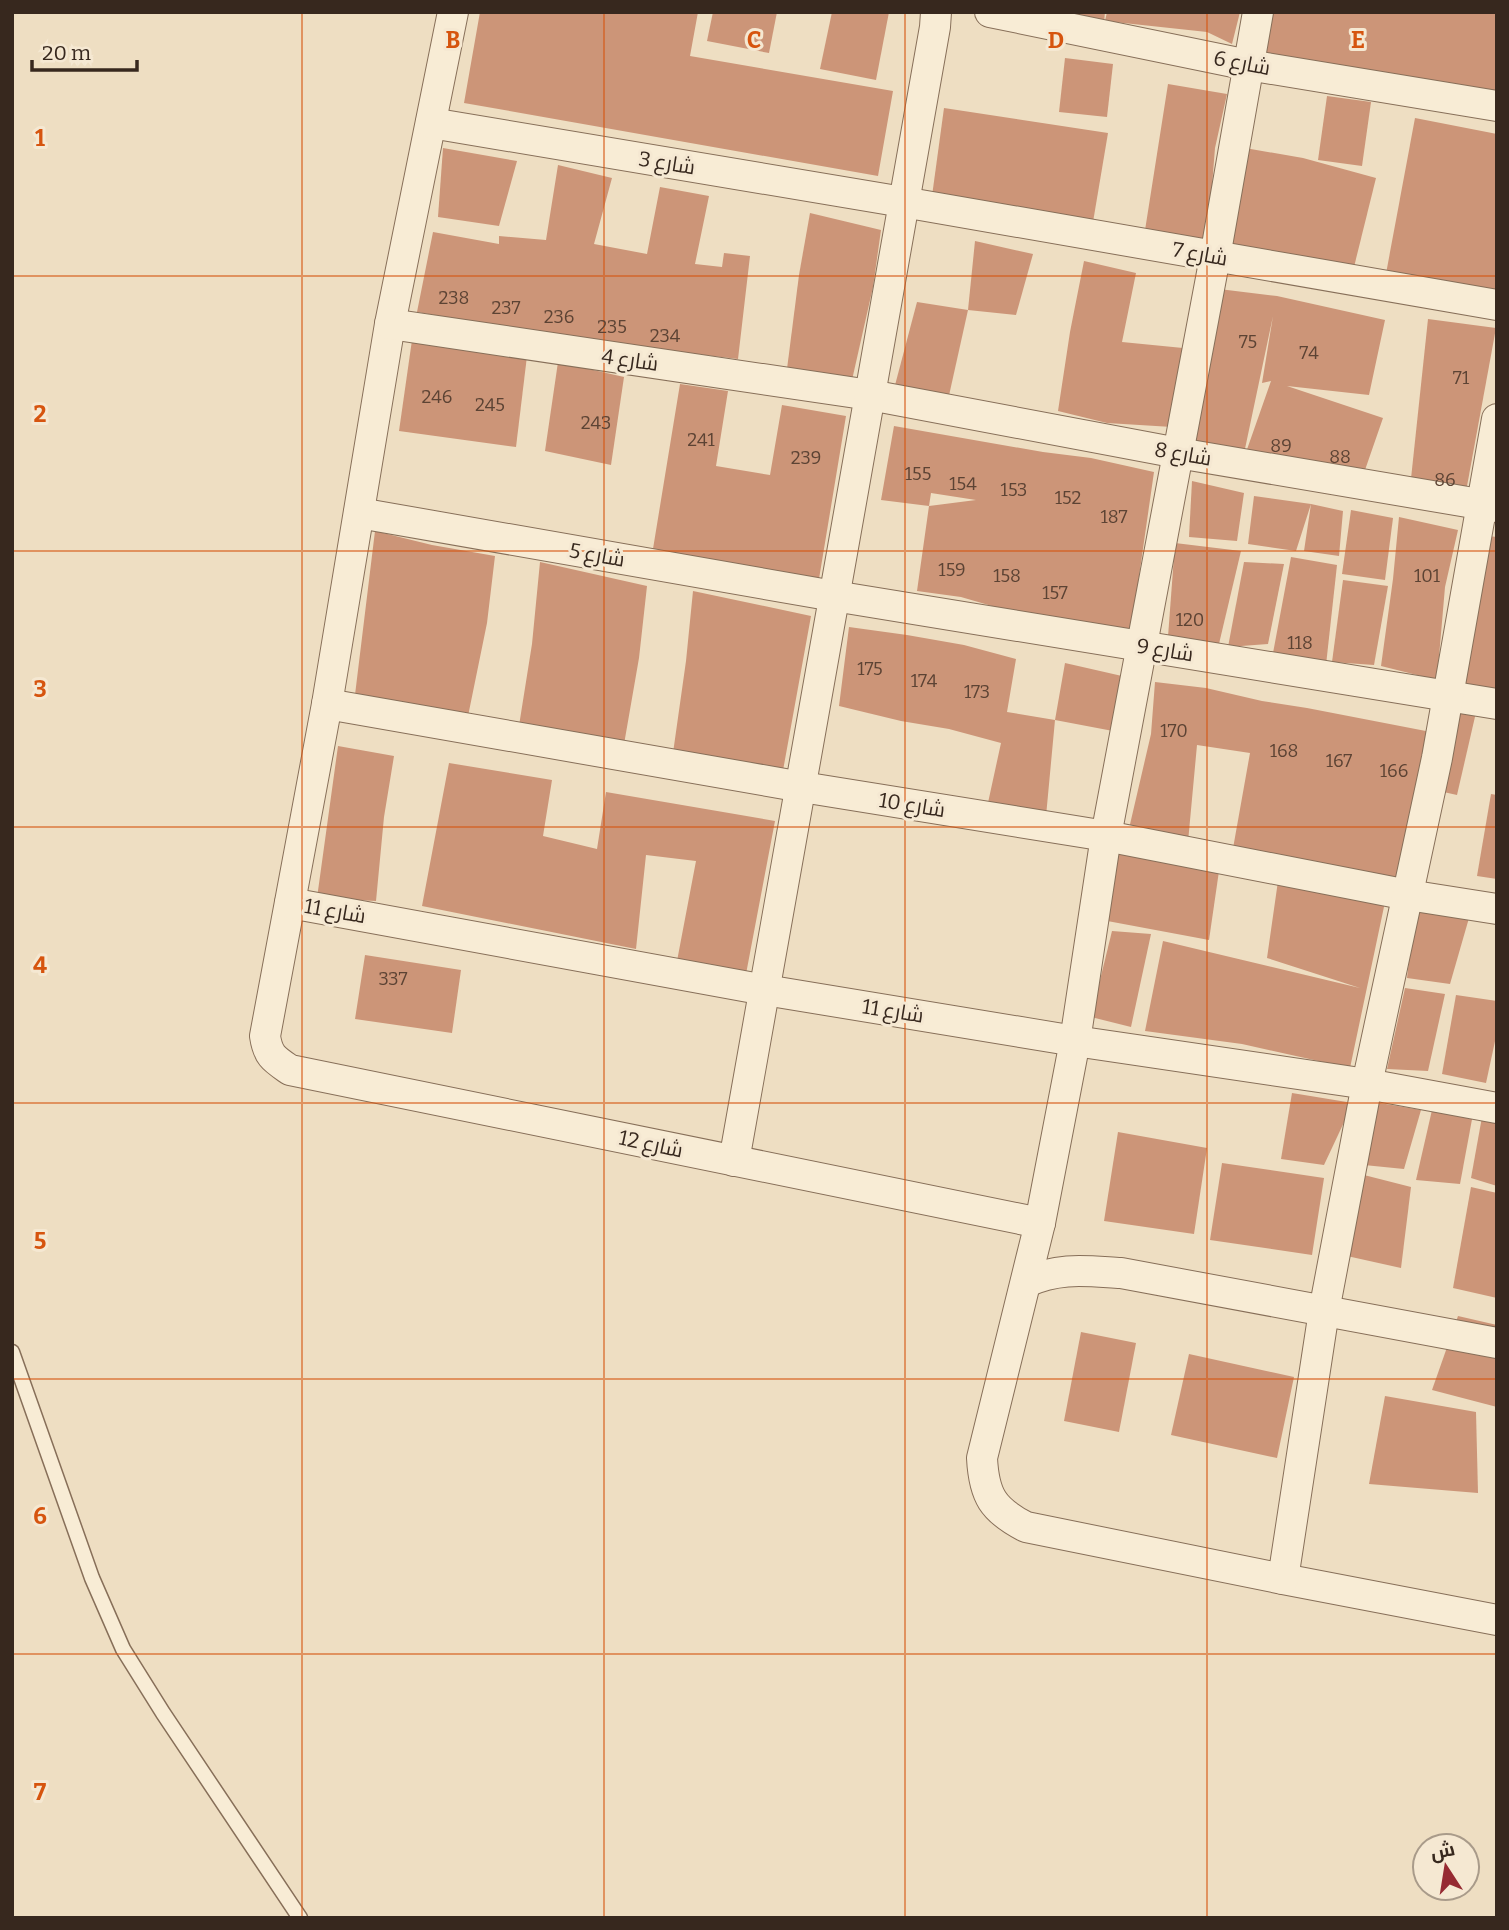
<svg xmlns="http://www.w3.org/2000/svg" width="1509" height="1930" viewBox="0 0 1509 1930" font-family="Bitter,Cairo,serif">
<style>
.building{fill:#cc9578}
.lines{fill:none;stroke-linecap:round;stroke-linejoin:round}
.service-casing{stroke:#876f59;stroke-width:17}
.minor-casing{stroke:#876f59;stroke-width:32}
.service{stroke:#f8ecd5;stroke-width:14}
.minor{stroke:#f8ecd5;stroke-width:30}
.grid{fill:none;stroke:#d6540e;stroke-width:2;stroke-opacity:0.55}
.labels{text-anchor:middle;stroke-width:6;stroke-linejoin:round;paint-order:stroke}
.number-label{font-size:18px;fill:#5c4334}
.street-label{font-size:21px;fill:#37281e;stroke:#f5e8d2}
.grid-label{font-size:23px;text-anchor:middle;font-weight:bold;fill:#d6540e;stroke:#f5e8d2;stroke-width:6;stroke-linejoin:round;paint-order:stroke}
</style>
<rect width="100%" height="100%" fill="#eedec2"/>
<g class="building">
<path d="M 480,12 L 698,12 L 690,56 L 893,91 L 878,176 L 464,103 Z"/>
<path d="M 713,12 L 777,12 L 769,53 L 707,41 Z"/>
<path d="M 832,12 L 889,12 L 876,80 L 820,69 Z"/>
<path d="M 1058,12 L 1105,12 L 1104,23 Z"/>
<path d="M 1107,12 L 1240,12 L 1232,44 L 1207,32 L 1105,21 Z"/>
<path d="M 1273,12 L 1497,12 L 1497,97 L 1266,56 Z"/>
<path d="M 1065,58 L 1113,64 L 1107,117 L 1059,112 Z"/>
<path d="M 1168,84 L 1227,94 L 1215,148 L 1207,249 L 1143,243 Z"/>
<path d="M 1327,96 L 1371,102 L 1362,166 L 1318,160 Z"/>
<path d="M 944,108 L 1108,133 L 1093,222 L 932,196 Z"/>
<path d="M 1415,118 L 1497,134 L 1497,298 L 1385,279 Z"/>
<path d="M 443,148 L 517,161 L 499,226 L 438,217 Z"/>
<path d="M 1245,148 L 1303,158 L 1376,178 L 1353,271 L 1226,245 Z"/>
<path d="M 558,165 L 612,178 L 594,244 L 647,254 L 660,187 L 709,196 L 695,264 L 722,267 L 724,253 L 750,256 L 738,359 L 579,340 L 417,312 L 433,232 L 499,244 L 499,236 L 546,240 Z"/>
<path d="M 810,213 L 881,230 L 873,287 L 852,380 L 787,369 L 799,275 Z"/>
<path d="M 975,241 L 1033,254 L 1016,315 L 968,310 Z"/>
<path d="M 1084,261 L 1136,273 L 1122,342 L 1183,348 L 1172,427 L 1107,423 L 1058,411 L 1070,332 Z"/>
<path d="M 1219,289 L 1277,296 L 1385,320 L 1369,395 L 1287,386 L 1383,418 L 1356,496 L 1244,458 L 1271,381 L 1262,383 L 1273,316 L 1242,463 L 1189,458 Z"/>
<path d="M 917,302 L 968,310 L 946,409 L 894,389 Z"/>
<path d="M 1428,319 L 1496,328 L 1465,497 L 1410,488 Z"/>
<path d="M 412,340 L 527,356 L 516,447 L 399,431 Z"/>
<path d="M 558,362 L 624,377 L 611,465 L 545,451 Z"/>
<path d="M 680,384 L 728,391 L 716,466 L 770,475 L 782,405 L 846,416 L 818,585 L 652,555 Z"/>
<path d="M 894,426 L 1043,452 L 1091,458 L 1154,472 L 1131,632 L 1016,613 L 961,597 L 917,591 L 929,506 L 976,500 L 931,493 L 929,506 L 881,500 Z"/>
<path d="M 1192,481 L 1244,493 L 1237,541 L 1189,537 Z"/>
<path d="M 1254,496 L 1311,504 L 1343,511 L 1339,556 L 1304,551 L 1311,504 L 1296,551 L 1248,544 Z"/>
<path d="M 1351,510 L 1393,518 L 1385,580 L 1342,574 Z"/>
<path d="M 1399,517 L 1458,530 L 1445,587 L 1437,680 L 1381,666 L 1393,579 Z"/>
<path d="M 375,531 L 432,545 L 495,556 L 487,623 L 467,721 L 354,703 Z"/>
<path d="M 1488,536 L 1497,537 L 1497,696 L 1458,691 Z"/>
<path d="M 1175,543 L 1241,551 L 1218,648 L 1167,650 Z"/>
<path d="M 1291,557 L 1337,565 L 1326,665 L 1273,653 Z"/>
<path d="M 540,562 L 647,586 L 639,658 L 623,750 L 518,732 L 532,644 Z"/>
<path d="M 1244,562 L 1284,564 L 1268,644 L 1228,647 Z"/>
<path d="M 1343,580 L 1388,586 L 1374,665 L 1332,662 Z"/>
<path d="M 693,591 L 811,616 L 782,776 L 673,753 L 686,661 Z"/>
<path d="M 849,627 L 907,635 L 964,645 L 1016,659 L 1007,712 L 1055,720 L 1065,663 L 1122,676 L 1113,731 L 1055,720 L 1045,827 L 986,812 L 1001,743 L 949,729 L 901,721 L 839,706 Z"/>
<path d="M 1155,682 L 1206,688 L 1262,701 L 1307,708 L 1431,732 L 1399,885 L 1232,854 L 1250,753 L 1197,745 L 1188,842 L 1128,833 L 1151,734 Z"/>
<path d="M 1456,703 L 1477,708 L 1457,795 L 1439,791 Z"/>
<path d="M 338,746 L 394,756 L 384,817 L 376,901 L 317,898 Z"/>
<path d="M 449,763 L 552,780 L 543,836 L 597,849 L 606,792 L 775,821 L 746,974 L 677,961 L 696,861 L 646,855 L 636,949 L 422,906 Z"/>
<path d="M 1491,794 L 1497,795 L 1497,879 L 1477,876 Z"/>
<path d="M 1112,848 L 1219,871 L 1209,940 L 1102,920 Z"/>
<path d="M 1278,881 L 1385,902 L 1350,1068 L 1242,1044 L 1145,1031 L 1163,941 L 1360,988 L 1267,958 Z"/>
<path d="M 1415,907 L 1469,918 L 1450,984 L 1407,978 Z"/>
<path d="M 1112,931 L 1151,934 L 1131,1027 L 1091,1017 Z"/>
<path d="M 365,955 L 461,970 L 452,1033 L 355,1019 Z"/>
<path d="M 1405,988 L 1445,994 L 1428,1071 L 1387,1069 Z"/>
<path d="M 1456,995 L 1497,1001 L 1497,1032 L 1486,1083 L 1442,1074 Z"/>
<path d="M 1292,1093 L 1353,1103 L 1324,1165 L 1281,1159 Z"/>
<path d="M 1374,1102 L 1421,1110 L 1404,1169 L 1364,1165 Z"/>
<path d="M 1432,1110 L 1473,1114 L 1460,1184 L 1416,1180 Z"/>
<path d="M 1482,1117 L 1497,1119 L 1497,1186 L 1471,1178 Z"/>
<path d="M 1118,1132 L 1207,1148 L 1194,1234 L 1104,1221 Z"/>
<path d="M 1222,1163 L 1324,1178 L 1312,1255 L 1210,1240 Z"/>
<path d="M 1364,1175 L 1411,1187 L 1401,1268 L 1347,1256 Z"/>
<path d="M 1471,1187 L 1497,1193 L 1497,1298 L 1453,1288 Z"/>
<path d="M 1458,1316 L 1497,1325 L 1497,1407 L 1432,1390 Z"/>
<path d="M 1081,1332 L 1136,1343 L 1119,1432 L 1064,1421 Z"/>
<path d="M 1189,1354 L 1294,1377 L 1277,1458 L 1171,1435 Z"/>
<path d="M 1385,1396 L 1476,1412 L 1478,1493 L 1369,1484 Z"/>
</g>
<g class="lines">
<defs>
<path id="service" d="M 12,1352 L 92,1578 L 123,1649 L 163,1713 L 300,1918"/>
<g id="minor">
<path d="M 453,12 L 390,324 L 327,704 L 265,1036 C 268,1056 274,1059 290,1070 L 1040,1223"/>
<path d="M 990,12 L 1248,65 L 1497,106"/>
<path d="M 1258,12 L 1215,257 L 1106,836 L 1075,1041 L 1040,1223 L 982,1458 C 984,1496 993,1510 1026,1527 L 1283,1579 L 1497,1620"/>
<path d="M 431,123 L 903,202 L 1497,305"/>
<path d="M 390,324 L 870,395 L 1178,453 L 1497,507"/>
<path d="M 359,513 L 834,596 L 1497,704"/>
<path d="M 327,704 L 802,787 L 1106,836 L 1408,895 L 1497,909"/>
<path d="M 290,903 L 765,990 L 1075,1041 L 1367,1084 L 1497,1108"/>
<path d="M 734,1161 C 803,783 867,405 935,27 L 936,12"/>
<path d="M 1026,1282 C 1060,1267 1085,1271 1121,1273 L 1497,1343"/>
<path d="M 1283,1579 L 1324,1311 L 1367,1084 L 1437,758 L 1497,419"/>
</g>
</defs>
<use href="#service" class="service-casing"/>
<use href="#minor" class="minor-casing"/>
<use href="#service" class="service"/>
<use href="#minor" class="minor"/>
</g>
<path class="grid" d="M 302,12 L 302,1918M 604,12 L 604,1918M 905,12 L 905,1918M 1207,12 L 1207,1918M 12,276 L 1497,276M 12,551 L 1497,551M 12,827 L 1497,827M 12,1103 L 1497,1103M 12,1379 L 1497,1379M 12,1654 L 1497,1654"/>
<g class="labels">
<g class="number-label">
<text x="454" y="304">238</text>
<text x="506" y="314">237</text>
<text x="559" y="323">236</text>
<text x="612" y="333">235</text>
<text x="665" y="342">234</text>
<text x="1248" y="348">75</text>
<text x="1309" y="359">74</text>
<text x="1461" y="384">71</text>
<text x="437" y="403">246</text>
<text x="490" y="411">245</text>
<text x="596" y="429">243</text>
<text x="701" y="446">241</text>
<text x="1281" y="452">89</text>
<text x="1340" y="463">88</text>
<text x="806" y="464">239</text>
<text x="918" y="480">155</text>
<text x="1445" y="486">86</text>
<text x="963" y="490">154</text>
<text x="1014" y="496">153</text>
<text x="1068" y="504">152</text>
<text x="1114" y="523">187</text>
<text x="952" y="576">159</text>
<text x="1007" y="582">158</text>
<text x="1427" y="582">101</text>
<text x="1055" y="599">157</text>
<text x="1190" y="626">120</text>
<text x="1300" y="649">118</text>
<text x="870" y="675">175</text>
<text x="924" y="687">174</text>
<text x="977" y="698">173</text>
<text x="1174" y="737">170</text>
<text x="1284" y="757">168</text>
<text x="1339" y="767">167</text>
<text x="1394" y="777">166</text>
<text x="393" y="985">337</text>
</g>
<g class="street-label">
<text transform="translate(1242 63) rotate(11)" y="7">شارع 6</text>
<text transform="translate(667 163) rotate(9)" y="7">شارع 3</text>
<text transform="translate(1200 254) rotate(10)" y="7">شارع 7</text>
<text transform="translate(630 360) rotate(8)" y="7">شارع 4</text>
<text transform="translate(1183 454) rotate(10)" y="7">شارع 8</text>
<text transform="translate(597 555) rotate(10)" y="7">شارع 5</text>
<text transform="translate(1165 650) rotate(9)" y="7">شارع 9</text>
<text transform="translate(912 805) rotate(9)" y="7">شارع 10</text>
<text transform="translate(335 911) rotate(10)" y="7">شارع 11</text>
<text transform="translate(893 1011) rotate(9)" y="7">شارع 11</text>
<text transform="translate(651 1144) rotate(12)" y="7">شارع 12</text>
</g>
</g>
<g class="grid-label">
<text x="453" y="48">B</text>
<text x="754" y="48">C</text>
<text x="1056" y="48">D</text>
<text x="1358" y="48">E</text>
<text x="40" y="146">1</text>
<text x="40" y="422">2</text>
<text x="40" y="697">3</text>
<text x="40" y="973">4</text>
<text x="40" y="1249">5</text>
<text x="40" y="1524">6</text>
<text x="40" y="1800">7</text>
</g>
<rect width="1509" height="1930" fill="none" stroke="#37281e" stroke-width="28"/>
<g transform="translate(1446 1867) rotate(348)"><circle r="33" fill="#f5e8d2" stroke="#a99b8a" stroke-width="2"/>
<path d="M0-5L12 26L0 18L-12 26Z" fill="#962a32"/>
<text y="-10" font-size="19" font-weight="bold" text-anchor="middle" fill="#37281e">ش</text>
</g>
<path d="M32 60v10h105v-10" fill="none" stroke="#37281e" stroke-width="3.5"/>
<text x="42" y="60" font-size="21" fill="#37281e" stroke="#f5e8d2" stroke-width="5" paint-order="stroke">20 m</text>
</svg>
